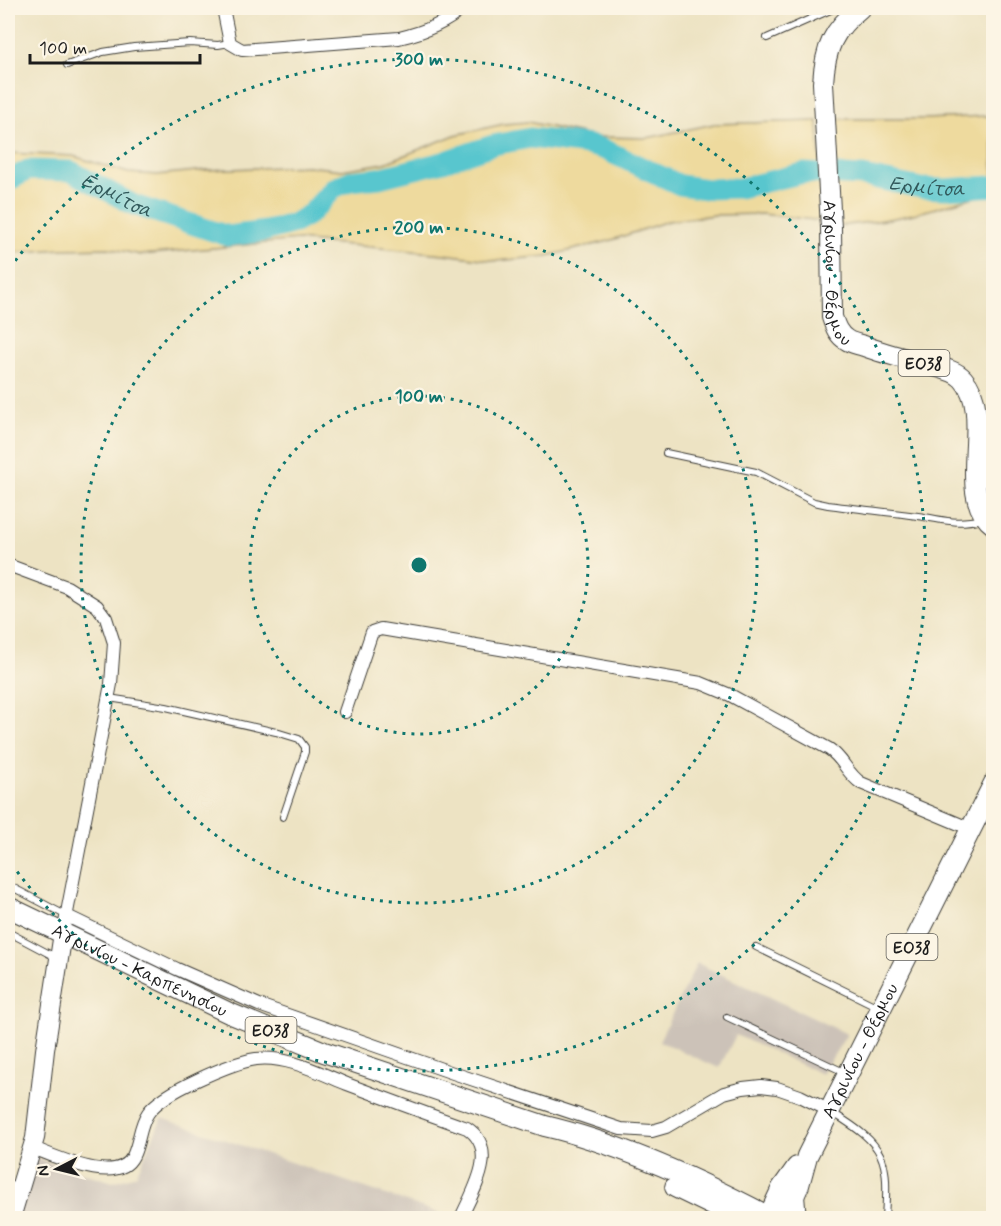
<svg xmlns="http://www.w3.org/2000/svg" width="1001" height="1226" viewBox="0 0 1001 1226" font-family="Mynerve,sans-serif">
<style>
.industrial{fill:#ccc2b8}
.sand{fill:#eeda9e;stroke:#857b5d;stroke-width:1.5}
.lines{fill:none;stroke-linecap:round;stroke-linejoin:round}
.river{stroke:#59c6ce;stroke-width:21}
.lane-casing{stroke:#3b3a35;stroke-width:8}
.street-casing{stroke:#3b3a35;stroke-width:14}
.secondary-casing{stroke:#3b3a35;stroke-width:20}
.primary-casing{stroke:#3b3a35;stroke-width:22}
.lane{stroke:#fff;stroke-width:6}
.street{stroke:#fff;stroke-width:12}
.secondary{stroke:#fff;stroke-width:18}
.primary{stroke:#fff;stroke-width:20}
.ring{fill:none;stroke:#0f766e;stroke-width:3;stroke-dasharray:3 6}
.labels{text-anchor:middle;stroke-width:4.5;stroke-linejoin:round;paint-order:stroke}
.shield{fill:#fcf5e5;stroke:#5f5d58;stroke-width:1.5}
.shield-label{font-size:16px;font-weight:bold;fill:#1c1c1c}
.street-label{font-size:18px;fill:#1c1c1c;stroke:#fcf5e5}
.water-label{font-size:20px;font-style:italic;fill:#31585a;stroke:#fcf5e5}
.centre{fill:#0f766e;stroke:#fcf5e5;stroke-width:3}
.ring-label{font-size:18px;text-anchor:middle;font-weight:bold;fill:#0f766e;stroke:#fcf5e5;stroke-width:4.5;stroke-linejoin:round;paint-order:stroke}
</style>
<rect width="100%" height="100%" fill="#fcf5e5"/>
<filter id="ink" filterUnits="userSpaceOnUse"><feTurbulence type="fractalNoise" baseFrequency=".0167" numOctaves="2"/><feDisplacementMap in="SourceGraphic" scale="12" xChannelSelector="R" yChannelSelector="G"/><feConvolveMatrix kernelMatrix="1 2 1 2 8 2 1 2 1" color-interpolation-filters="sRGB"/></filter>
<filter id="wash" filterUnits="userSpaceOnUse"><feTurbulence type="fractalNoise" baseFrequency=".008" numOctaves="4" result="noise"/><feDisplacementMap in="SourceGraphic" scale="24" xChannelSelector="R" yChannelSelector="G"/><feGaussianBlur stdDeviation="1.35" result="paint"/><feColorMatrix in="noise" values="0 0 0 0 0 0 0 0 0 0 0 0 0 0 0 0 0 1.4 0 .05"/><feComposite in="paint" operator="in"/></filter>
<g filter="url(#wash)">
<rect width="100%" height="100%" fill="#ede3c3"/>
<g class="industrial">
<path d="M 697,963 L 847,1034 L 822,1074 L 736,1035 L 719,1068 L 659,1041 Z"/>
<path d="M 162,1118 L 453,1218 L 14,1218 L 34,1158 L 113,1182 L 136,1175 Z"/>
</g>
<g class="sand">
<path d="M 986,116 L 993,117 L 993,193 C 967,197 950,205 925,211 C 896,219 867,223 837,226 L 831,119 L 926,119 Z"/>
<path d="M 818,121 L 823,221 L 762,214 L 714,215 L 668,221 L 609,241 L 547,256 L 497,261 L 444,254 L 297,240 L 141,255 L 109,248 L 62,249 L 8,253 L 8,153 L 73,156 L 128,173 L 157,175 L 206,170 L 308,166 L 342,170 L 385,163 L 455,135 L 504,124 L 528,122 L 596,137 L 647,138 L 714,124 Z"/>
</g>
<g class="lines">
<path class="river" id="s1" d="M 8,181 L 28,170 L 71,171 L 134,205 L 228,236 L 266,231 L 295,223 L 310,214 L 334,188 L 350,181 L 379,178 L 443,162 L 493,145 L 530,138 L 588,145 L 603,149 L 680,185 L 707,189 L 740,188 L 804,173 L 863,176 L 921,188 L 944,189 L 994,186"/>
</g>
</g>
<g filter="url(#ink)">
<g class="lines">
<defs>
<g id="lane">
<path d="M 709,11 L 709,8"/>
<path d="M 767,38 L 835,8"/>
<path d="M 67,65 L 103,52 L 134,47 L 190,43 L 218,45 L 230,43"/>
<path d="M 666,453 L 756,472 L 814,502 L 828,505 C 858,509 888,512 918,516 C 946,520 953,525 983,519"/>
<path d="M 109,698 L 166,707 L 276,732 L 299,739 L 305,747 L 305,752 L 283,817"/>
<path d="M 8,885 L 67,916"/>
<path d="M 8,932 L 57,958"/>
<path d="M 756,947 L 878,1007"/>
<path d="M 727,1017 L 846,1073"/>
<path d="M 833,1113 C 886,1146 889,1157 885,1218"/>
</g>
<g id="street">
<path d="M 223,8 L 230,43 L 242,50 L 399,38 C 421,33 446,23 463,8"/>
<path d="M 8,565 L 67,587 L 97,606 L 106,618 L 114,643 L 111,684 L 65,923"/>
<path d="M 345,712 L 372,632 L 381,629 L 701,683 L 730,695 L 829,749 C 843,758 847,774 861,783 L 971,829"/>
<path d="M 67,916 L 177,969 L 259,1005 L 453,1073 L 621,1129 L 652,1131 L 666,1127 L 724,1093 L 743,1088 L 761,1086 L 777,1088 L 800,1096 L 830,1111"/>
<path d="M 33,1148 C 55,1156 118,1187 133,1156 C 140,1142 139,1126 148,1113 C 162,1092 231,1063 256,1059 C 286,1055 320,1073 347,1084 C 387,1099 427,1114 467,1128 C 500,1150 473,1190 461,1218"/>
<path d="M 798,1196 L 800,1218"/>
</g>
<path id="secondary" d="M 11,1218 L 35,1138 L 45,1050 L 63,933"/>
<g id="primary">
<path id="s2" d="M 860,8 C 833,30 825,48 823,83 L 831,228 L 832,317 C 835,326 838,335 847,340 C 851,343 858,344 864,346 C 885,354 907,359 930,365 C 941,368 955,370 963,379 C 996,415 953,495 994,525"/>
<path id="s3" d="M 8,907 L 229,1013 L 324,1052 L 545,1126 C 622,1144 701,1181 771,1218"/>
<path d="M 675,1187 L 739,1218"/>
<path d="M 768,1218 L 782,1188 L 797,1167"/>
<path id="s4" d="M 784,1218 L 799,1185 L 807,1156 L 994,783"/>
</g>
</defs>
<use href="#lane" class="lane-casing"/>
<use href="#street" class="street-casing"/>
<use href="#secondary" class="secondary-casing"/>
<use href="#primary" class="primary-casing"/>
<use href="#lane" class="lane"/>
<use href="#street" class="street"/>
<use href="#secondary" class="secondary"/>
<use href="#primary" class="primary"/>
</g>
</g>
<g class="ring">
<circle cx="419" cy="565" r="169"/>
<circle cx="419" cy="565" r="338"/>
<path d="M10 268A506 506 0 1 1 10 862"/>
</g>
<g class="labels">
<g class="shield">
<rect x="898.5" y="350" width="51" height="26" rx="4.5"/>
<rect x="886.5" y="934" width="51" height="26" rx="4.5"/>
<rect x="245.5" y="1017" width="51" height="26" rx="4.5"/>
</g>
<g class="shield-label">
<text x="924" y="369">ΕΟ38</text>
<text x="912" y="953">ΕΟ38</text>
<text x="271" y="1036">ΕΟ38</text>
</g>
<g class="street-label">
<text dy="6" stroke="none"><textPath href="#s2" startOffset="278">Αγρινίου - Θέρμου</textPath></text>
<text dy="6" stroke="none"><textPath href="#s3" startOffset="146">Αγρινίου - Καρπενησίου</textPath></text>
<text dy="6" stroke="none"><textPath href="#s4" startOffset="184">Αγρινίου - Θέρμου</textPath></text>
</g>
<g class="water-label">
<text dy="7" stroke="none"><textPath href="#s1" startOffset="970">Ερμίτσα</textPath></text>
<text dy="7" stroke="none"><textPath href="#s1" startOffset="118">Ερμίτσα</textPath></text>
</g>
</g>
<circle cx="419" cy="565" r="9" class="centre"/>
<g class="ring-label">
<text x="419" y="65">300 m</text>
<text x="419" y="233">200 m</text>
<text x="419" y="402">100 m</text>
</g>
<rect width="1001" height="1226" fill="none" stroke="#fcf5e5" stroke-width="30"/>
<g transform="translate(57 1169) rotate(263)" stroke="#fcf5e5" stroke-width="4.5" paint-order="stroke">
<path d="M0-4.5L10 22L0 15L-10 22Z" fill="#1c1c1c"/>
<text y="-9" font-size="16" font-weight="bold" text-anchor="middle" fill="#1c1c1c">N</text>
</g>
<path d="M30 54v9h170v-9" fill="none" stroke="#1c1c1c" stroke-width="3"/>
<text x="39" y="54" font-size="18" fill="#1c1c1c" stroke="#fcf5e5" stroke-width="4.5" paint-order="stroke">100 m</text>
</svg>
